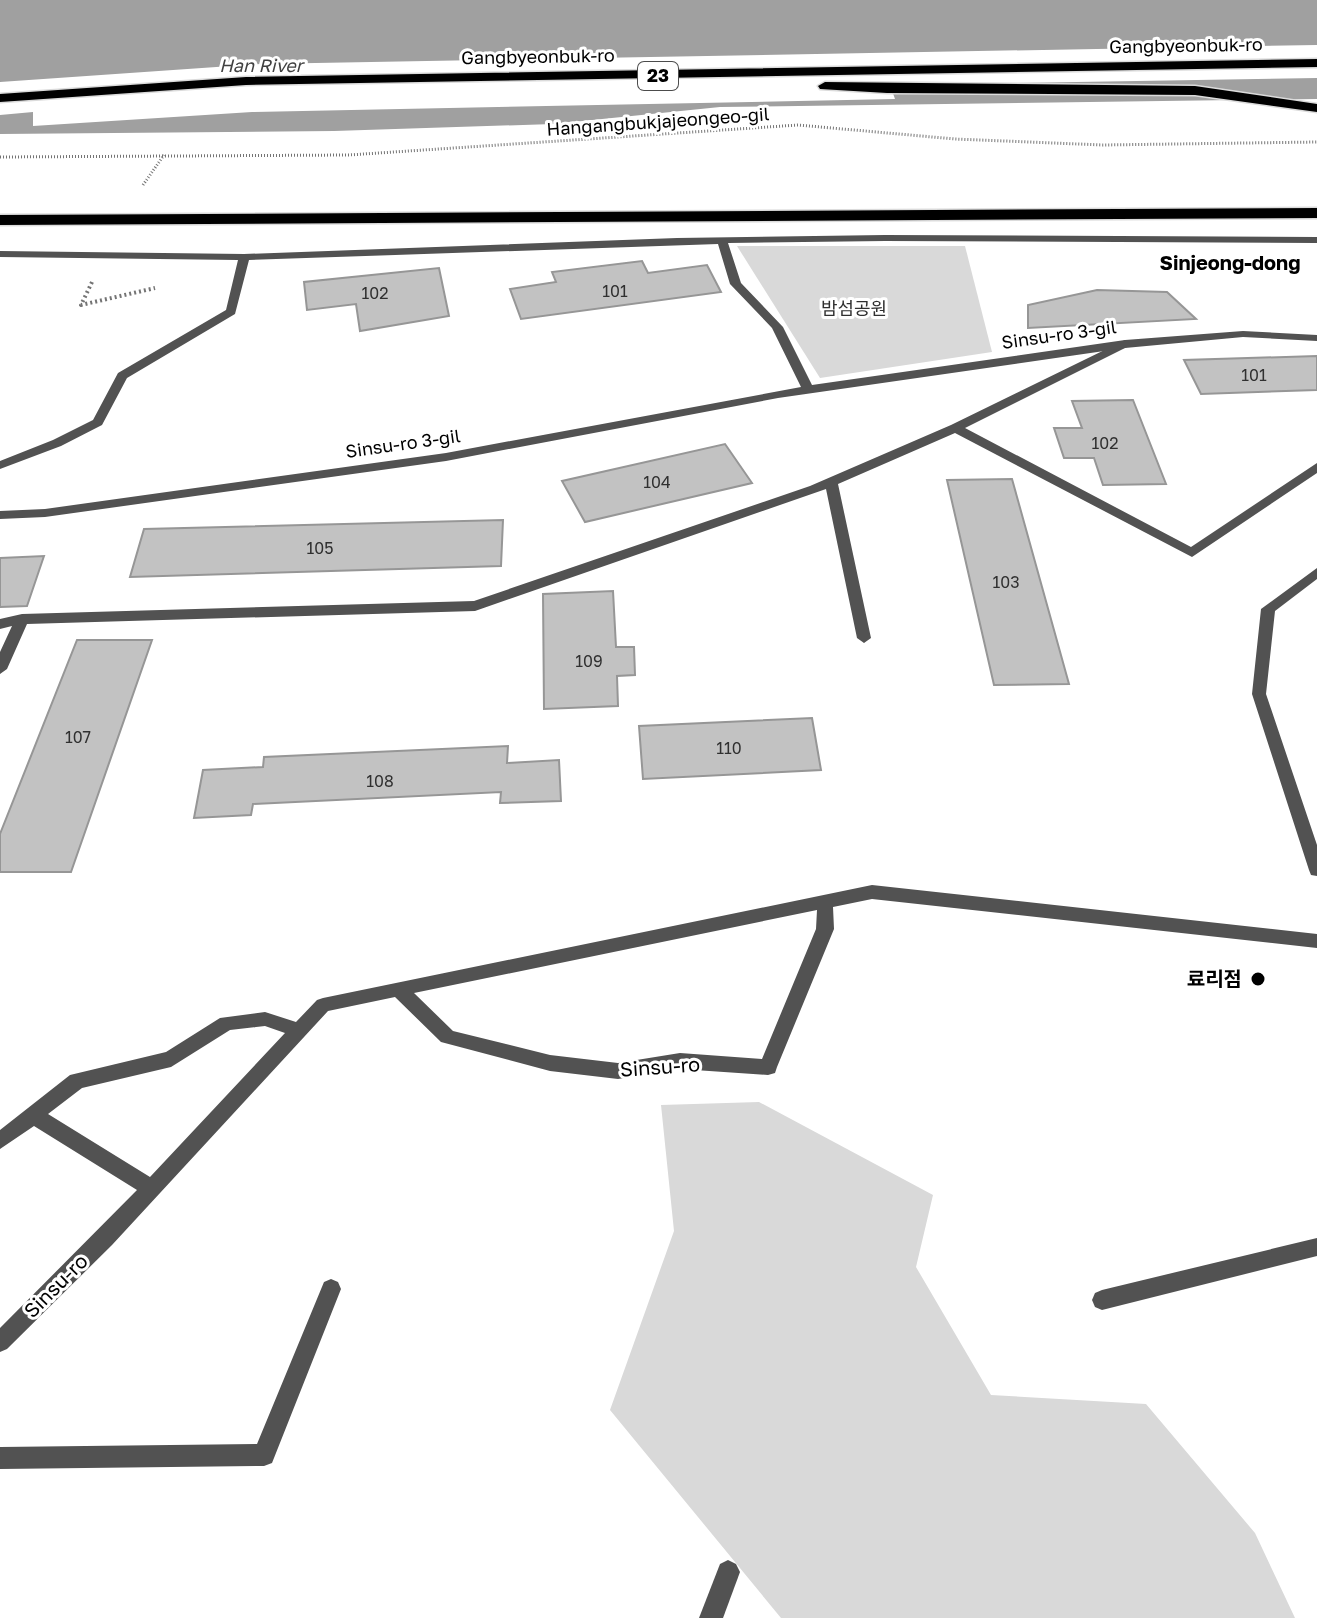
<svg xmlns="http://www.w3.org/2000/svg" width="1317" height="1618" viewBox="0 0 1317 1618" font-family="'Golos Text','Noto Sans KR',sans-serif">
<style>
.green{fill:#d9d9d9}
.water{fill:#a0a0a0}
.pier{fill:#fff}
.building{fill:#c2c2c2;stroke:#969696;stroke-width:2}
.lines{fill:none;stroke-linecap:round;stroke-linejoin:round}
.highway-casing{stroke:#dbdbdb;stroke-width:3}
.path-far1{stroke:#747474;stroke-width:3;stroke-dasharray:1 2;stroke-linecap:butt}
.path{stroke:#747474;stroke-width:4;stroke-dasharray:2 3;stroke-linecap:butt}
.lane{fill:#525252;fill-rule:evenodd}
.street{fill:#525252;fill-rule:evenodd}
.highway{fill:#000;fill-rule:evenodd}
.poi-dot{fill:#000;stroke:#fff;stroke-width:3}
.labels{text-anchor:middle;stroke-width:6;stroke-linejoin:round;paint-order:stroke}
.number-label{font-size:16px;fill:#303030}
.far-street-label{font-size:18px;fill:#000;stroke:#fff}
.far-water-label{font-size:18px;font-style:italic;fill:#414141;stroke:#fff}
.shield{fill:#fff;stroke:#4c4c4c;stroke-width:2}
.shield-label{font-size:18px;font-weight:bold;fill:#000}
.far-park-label{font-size:18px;fill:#303030;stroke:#fff}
.far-quarter-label{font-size:20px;font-weight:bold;fill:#000;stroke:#fff}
.poi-label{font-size:20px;font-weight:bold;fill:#000;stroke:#fff;text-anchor:end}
.street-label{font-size:20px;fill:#000;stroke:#fff}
</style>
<rect width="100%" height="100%" fill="#fff"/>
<g class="green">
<path d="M 737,246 L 965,246 L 992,352 L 820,378 Z"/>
<path d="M 759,1102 L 933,1195 L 916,1267 L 991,1395 L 1146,1404 L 1255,1533 L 1295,1618 L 781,1618 L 610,1410 L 674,1231 L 661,1105 Z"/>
</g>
<path class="water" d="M 0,0 L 1317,0 L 1317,99 L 720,107 L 553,124 L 334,131 L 0,134 Z"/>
<path class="pier" d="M 1317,45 L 1317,78 L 890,85 L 895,99 L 252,112 L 33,126 L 33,112 L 0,115 L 0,82 L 260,64 Z"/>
<g class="building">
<path d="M 642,261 L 648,273 L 707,265 L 721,292 L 521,319 L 510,289 L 556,282 L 552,272 Z"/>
<path d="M 439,268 L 449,316 L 360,331 L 356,304 L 307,310 L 304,282 Z"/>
<path d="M 1097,290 L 1167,292 L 1196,319 L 1028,328 L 1028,305 Z"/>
<path d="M 1317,356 L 1317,390 L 1201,394 L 1184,360 Z"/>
<path d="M 1133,400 L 1166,484 L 1103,485 L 1094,458 L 1064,458 L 1054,428 L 1082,428 L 1072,401 Z"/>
<path d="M 725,444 L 752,483 L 585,522 L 562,481 Z"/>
<path d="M 1012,479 L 1069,684 L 994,685 L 947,480 Z"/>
<path d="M 503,520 L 501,566 L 130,577 L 144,529 Z"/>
<path d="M 44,556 L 27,606 L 0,607 L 0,558 Z"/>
<path d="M 613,591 L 616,647 L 634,647 L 635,675 L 617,676 L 618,706 L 544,709 L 543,594 Z"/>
<path d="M 77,640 L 152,640 L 71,872 L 0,872 L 0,834 Z"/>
<path d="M 812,718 L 821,770 L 643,779 L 639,726 Z"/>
<path d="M 508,746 L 507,763 L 559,760 L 561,801 L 500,803 L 501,792 L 253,804 L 251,815 L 194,818 L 203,770 L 263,767 L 264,757 Z"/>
</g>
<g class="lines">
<defs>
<g id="highway">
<path d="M 1317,59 L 1317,67 L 246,85 L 0,102 L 0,94 L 246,77 Z"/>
<path d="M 825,82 L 1195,86 L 1317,104 L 1317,112 L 1195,95 L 887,93 L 820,89 L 818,86 Z"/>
<path d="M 1317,208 L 1317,218 L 0,225 L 0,215 Z"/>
</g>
</defs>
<use href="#highway" class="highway-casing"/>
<g class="path-far1">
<path d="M 0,157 L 349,155 L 798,125 L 955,139 L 1103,145 L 1317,142"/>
<path d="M 143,185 L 164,155"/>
</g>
<path class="path" d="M 92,282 L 81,305 L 155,288"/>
<path class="lane" d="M 1125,340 L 1129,342 L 1129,346 L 965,428 L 1191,547 L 1317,463 L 1317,473 L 1192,557 L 955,433 L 838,484 L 871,638 L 864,643 L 857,638 L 826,489 L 475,611 L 27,624 L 7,669 L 0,674 L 0,652 L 12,626 L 0,629 L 0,619 L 22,614 L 474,601 L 810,486 L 951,425 Z"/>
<g class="street">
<path d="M 885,235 L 1317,237 L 1317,243 L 885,241 L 728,243 L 741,283 L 783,327 L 812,385 L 1125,340 L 1243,331 L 1317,335 L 1317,341 L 1243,337 L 1125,348 L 778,398 L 446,461 L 45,517 L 0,519 L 0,511 L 45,509 L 446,453 L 801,387 L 772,328 L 730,284 L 718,244 L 249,260 L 235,314 L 127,378 L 102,425 L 61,446 L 0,469 L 0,461 L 53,440 L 93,420 L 118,373 L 226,310 L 238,260 L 0,257 L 0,251 L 244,254 L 677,238 Z"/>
<path d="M 1317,568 L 1317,579 L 1275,611 L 1266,694 L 1317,845 L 1317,876 L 1311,875 L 1309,870 L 1252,694 L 1261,609 Z"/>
<path d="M 872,885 L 1317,934 L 1317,948 L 872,899 L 833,907 L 834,929 L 777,1067 L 775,1073 L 768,1075 L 680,1069 L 618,1079 L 550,1071 L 441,1042 L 395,997 L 328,1011 L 112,1245 L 7,1349 L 0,1352 L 0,1328 L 137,1190 L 34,1126 L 0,1149 L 0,1130 L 70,1075 L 166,1052 L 220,1018 L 265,1012 L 296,1022 L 317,1000 L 323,998 ZM 817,910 L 816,929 L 762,1059 L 680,1053 L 618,1063 L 550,1055 L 453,1031 L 414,993 ZM 265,1026 L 285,1033 L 150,1177 L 48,1114 L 82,1088 L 171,1067 L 230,1030 Z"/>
<path d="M 1317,1238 L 1317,1256 L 1102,1310 L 1095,1307 L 1092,1300 L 1095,1293 L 1102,1290 Z"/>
<path d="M 331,1279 L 338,1282 L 341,1289 L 272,1463 L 264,1466 L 0,1469 L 0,1447 L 257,1444 L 324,1282 Z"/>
<path d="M 728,1560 L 736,1564 L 740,1572 L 723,1618 L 699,1618 L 720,1564 Z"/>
</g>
<use href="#highway" class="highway"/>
</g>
<circle class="poi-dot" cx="1258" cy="979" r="8"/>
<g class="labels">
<g class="number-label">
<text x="615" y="297">101</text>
<text x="375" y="299">102</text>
<text x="1254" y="381">101</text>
<text x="1105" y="449">102</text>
<text x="657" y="488">104</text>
<text x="320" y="554">105</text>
<text x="1006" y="588">103</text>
<text x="589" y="667">109</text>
<text x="78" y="743">107</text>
<text x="729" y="754">110</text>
<text x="380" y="787">108</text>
</g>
<g class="far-street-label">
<text transform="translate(1186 46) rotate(-1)" y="6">Gangbyeonbuk-ro</text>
<text transform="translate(538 57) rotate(-1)" y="6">Gangbyeonbuk-ro</text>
<text transform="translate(658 122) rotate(-4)" y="6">Hangangbukjajeongeo-gil</text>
<text transform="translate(1059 335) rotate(-8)" y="6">Sinsu-ro 3-gil</text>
<text transform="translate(403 444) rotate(-8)" y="6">Sinsu-ro 3-gil</text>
</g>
<g class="far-water-label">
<text x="261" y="72">Han River</text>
</g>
<rect class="shield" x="638" y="62" width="40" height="28" rx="6"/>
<g class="shield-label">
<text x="658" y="82">23</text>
</g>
<g class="far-park-label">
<text x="854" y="315">밤섬공원</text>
</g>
<g class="far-quarter-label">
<text x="1230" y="270">Sinjeong-dong</text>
</g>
<g class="poi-label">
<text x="1242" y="986">료리점</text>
</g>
<g class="street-label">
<text transform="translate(660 1067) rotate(-4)" y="7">Sinsu-ro</text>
<text transform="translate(56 1286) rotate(-45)" y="7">Sinsu-ro</text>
</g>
</g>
</svg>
